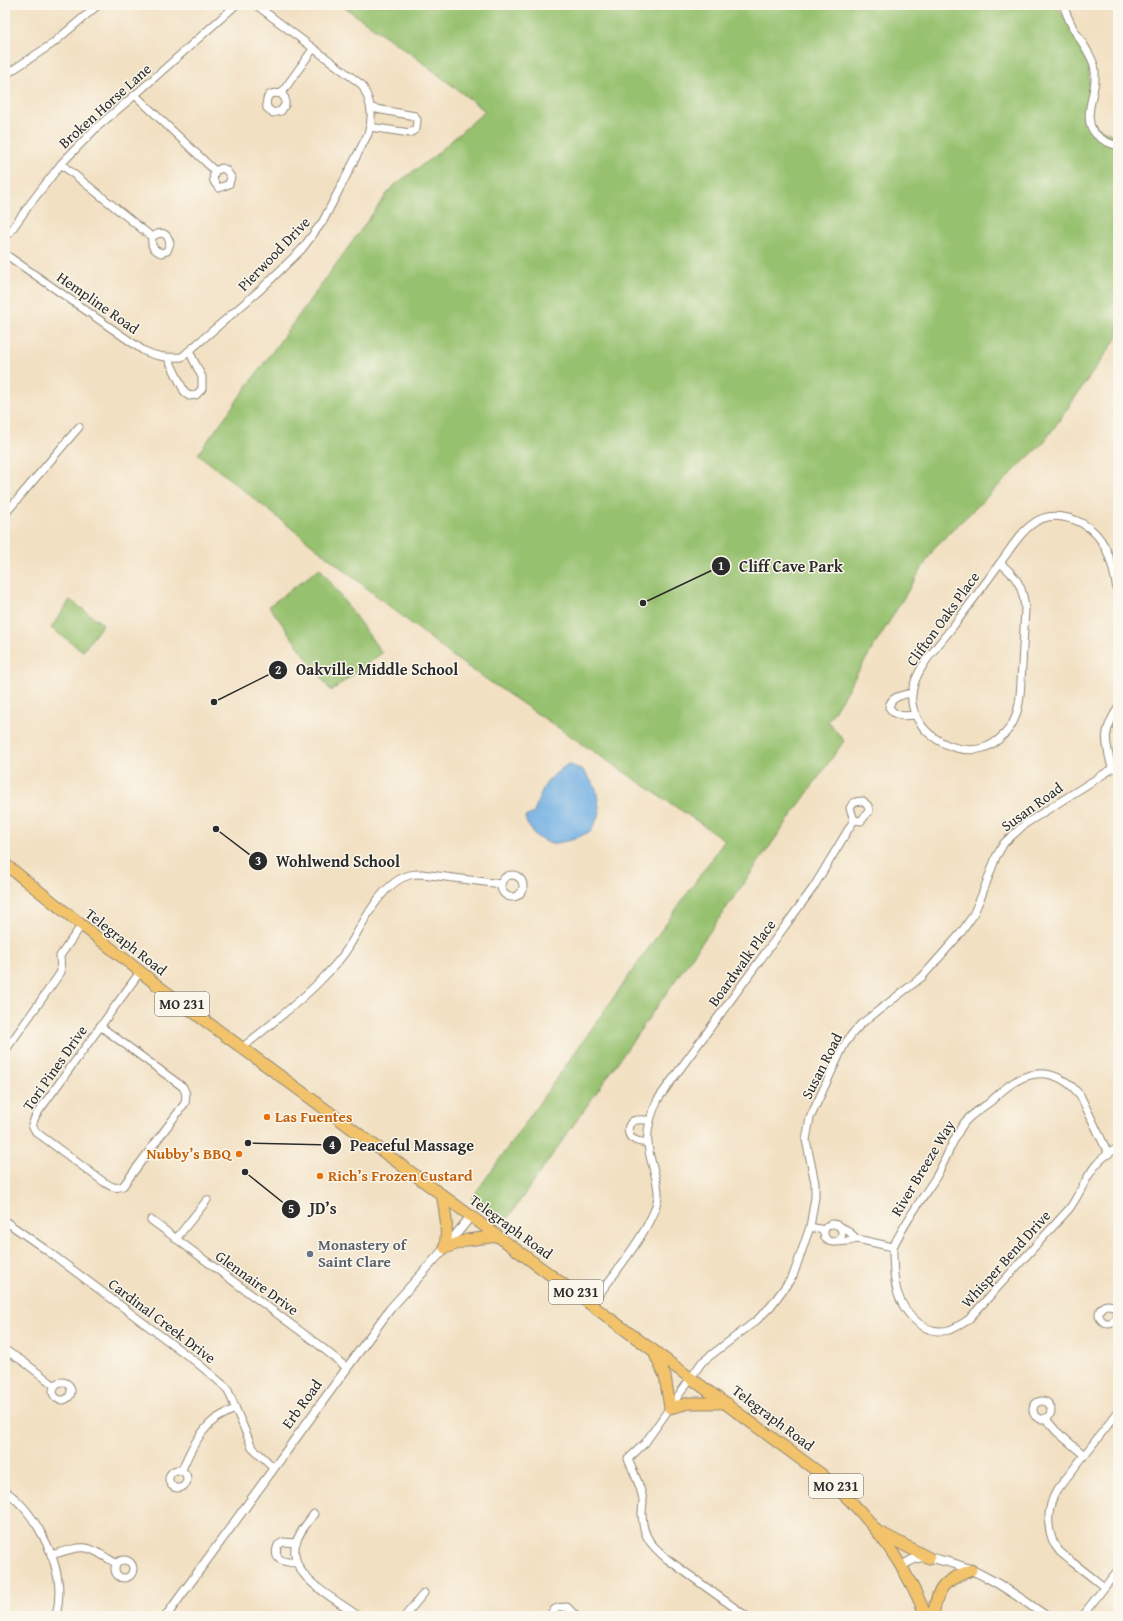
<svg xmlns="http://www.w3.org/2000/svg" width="1123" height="1621" viewBox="0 0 1123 1621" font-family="'Gentium Book Plus',serif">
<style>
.green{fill:#96c16e;stroke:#60764c}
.water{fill:#70afe3;stroke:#4e6d87}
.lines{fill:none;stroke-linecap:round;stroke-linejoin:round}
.stream{stroke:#70afe3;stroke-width:2}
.minor-casing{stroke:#8e8676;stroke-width:9}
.tertiary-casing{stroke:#8e8676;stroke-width:10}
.primary-casing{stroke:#8e8676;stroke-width:13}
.minor{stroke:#fff;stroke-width:7}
.tertiary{stroke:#fff;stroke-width:8}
.primary{stroke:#f2c36a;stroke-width:11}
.food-dot{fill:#e8710a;stroke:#fbf7ec;stroke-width:1.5}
.worship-dot{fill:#6b7280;stroke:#fbf7ec;stroke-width:1.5}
.labels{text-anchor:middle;stroke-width:3;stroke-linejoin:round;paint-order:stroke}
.shield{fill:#fbf7ec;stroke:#696865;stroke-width:1}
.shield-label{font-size:14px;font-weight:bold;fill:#2b2b2b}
.street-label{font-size:15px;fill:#2b2b2b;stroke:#fbf7ec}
.food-label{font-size:15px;font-weight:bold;fill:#c56008;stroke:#fbf7ec;text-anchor:start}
.worship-label{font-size:15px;font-weight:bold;fill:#5b616d;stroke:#fbf7ec;text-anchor:start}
.leader{fill:none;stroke:#2b2b2b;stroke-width:1.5}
.callout-dot{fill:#2b2b2b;stroke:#fbf7ec;stroke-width:1.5}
.mark-label{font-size:12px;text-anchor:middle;font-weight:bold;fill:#fff}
.callout-label{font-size:16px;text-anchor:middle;font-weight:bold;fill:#2b2b2b;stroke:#fbf7ec;stroke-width:3;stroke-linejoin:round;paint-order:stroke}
</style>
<rect width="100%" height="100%" fill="#fbf7ec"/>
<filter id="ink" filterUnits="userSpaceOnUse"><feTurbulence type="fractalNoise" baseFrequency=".025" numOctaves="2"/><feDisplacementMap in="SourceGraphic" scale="8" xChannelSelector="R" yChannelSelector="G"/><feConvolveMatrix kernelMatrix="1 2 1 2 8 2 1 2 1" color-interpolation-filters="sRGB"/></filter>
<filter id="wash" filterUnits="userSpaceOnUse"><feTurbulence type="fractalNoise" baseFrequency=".012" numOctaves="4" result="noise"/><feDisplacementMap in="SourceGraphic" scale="16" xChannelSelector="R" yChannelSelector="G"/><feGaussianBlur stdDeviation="0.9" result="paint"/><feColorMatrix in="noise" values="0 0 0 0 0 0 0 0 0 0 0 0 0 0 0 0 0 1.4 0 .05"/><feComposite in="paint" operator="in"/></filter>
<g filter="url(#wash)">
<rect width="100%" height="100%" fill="#f2e0c2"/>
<g class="green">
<path d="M 341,5 L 1056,5 L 1088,53 L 1091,125 L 1118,137 L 1118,336 L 1044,442 L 935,547 L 828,721 L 844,741 L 505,1222 L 472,1198 L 725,840 L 456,659 L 198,454 L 392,187 L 433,157 L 485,111 L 414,56 Z"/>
<path d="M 320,568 L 382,653 L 331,691 L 269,606 Z"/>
<path d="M 70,600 L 103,624 L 83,651 L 51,628 Z"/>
</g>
<path class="water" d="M 568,764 L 583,770 L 596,788 L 600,813 L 591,831 L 572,840 L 551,844 L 537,837 L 527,824 L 525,817 L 534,813 C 543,785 544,782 568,764 Z"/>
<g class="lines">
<path class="stream" d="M 5,1570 L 9,1566"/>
</g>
</g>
<g filter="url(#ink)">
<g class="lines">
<defs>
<g id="minor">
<path d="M 1063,5 C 1066,13 1069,20 1073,28 C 1080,40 1090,52 1094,65 C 1102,95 1066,131 1118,146"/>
<path d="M 5,75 L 52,44 L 98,5"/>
<path d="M 281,94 L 285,98 L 285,105 L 281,111 L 273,113 L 267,108 C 265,97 269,91 281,94 L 313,49"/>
<path d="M 135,95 L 215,171 C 212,179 213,182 219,188 L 229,184 L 231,177 L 226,170 L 222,168 L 215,171"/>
<path d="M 370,127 L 410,133 L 416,129 L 417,120 L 415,116 L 371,108"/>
<path d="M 61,164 L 152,237 C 151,246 152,249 161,253 L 167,251 L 170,243 C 167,232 161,231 152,237"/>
<path d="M 5,239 L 30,204 L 61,164 L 97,127 L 135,95 L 236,5"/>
<path d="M 5,254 L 144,351 C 157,357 167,358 182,357 L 260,290 L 302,249 L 323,221 L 368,134 C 374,115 371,102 362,85 L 256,5"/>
<path d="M 168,358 L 184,391 L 189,396 L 196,395 L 202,389 L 202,377 L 189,351"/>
<path d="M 5,514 L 79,427"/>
<path d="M 1000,563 C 1017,577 1023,586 1025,609 C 1024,628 1023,647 1022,666 C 1020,686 1022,708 1011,726 C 1005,735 994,745 983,748 C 951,757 908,729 912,693 C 915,669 937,647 951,629 C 968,607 984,585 1000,563 Z"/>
<path d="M 1000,563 C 1010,550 1018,535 1031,525 C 1041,517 1051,515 1063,517 C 1105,524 1113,561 1118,596"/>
<path d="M 912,693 C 903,695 891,696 889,707 C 896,718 904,716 916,715"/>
<path d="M 1112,768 C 1105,740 1102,733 1118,708"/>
<circle cx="512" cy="886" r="11"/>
<path d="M 100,1026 L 183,1087 L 186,1094 L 185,1103 L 123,1186 C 114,1190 109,1185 101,1180 L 36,1132 L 32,1125 L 36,1115 L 140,972"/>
<path d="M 242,1048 C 268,1026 297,1005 321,980 C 330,971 341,959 348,948 C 363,924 381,882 410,875 C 414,874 419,874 422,874 L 501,884"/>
<path d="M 5,1051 L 61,972 L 60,956 L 81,926"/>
<path d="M 648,1143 C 643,1142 638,1142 635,1140 C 627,1137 626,1126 633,1121 C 638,1119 644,1120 649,1120"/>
<path d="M 151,1220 L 319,1345 L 346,1367"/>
<path d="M 5,1221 L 49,1252 L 196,1362 L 227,1388 L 252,1447 L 273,1467"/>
<circle cx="833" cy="1233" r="9"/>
<path d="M 810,1227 L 824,1230"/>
<path d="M 840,1227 L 847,1230 L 857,1239"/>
<path d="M 176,1239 L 207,1200"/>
<path d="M 835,1242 L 849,1241 L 857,1239 L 893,1247 C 905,1222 921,1200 936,1177 C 946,1160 952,1140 964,1123 C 970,1115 982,1108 990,1102 C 998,1095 1006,1086 1016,1081 C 1040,1067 1063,1074 1080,1095 L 1108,1153"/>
<path d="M 893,1247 C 893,1258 893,1270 895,1281 C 898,1306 920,1337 949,1330 C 955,1328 962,1324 968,1320 L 1069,1209 C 1087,1184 1088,1163 1118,1148"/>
<path d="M 592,1304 C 609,1280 660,1220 658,1192 C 657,1175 649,1160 648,1144 C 646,1128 652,1113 658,1099 L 813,888 L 854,820 L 850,808 C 853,802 856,801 863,801 L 868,806 L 869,811 L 861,821 L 854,820"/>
<circle cx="1108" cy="1314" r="9"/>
<path d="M 5,1350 L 24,1362 L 55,1386"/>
<circle cx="62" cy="1391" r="9"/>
<circle cx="1042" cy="1410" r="9"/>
<path d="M 1045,1418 L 1056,1431 L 1084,1455"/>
<circle cx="178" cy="1479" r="9"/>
<path d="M 182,1470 C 189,1452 198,1434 213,1421 C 219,1416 228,1412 235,1409"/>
<path d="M 5,1491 C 34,1510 58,1557 59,1591 C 59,1600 58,1608 56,1616"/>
<path d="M 314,1514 C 308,1522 299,1532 296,1543 C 286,1577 336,1598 358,1616"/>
<path d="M 51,1555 C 88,1544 84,1544 117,1564"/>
<circle cx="124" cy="1569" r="9"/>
<path d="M 296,1563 C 283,1562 272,1560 278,1545 L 283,1542 L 296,1543"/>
<path d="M 1104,1587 C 1094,1579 1083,1570 1072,1562 C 1068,1558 1063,1555 1060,1552 C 1045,1535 1046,1508 1057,1490 L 1118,1412"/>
<path d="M 405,1616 L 424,1593"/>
<path d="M 550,1616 C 553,1608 558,1607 567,1607 L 576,1616"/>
<path d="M 746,1616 L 667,1559 C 651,1545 643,1537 642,1515 C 642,1510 643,1505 643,1500 C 641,1485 633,1472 628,1459 L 645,1443 L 702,1362 L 757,1320 L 771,1306 L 793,1276 L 810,1227 L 815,1197 L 815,1183 L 806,1140 L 810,1118 L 844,1045 L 852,1034 L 861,1024 L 922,977 L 960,934 L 972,917 L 981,897 L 996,857 L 1004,843 L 1025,824 L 1118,765"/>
<path d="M 1082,1616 L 1118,1570"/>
</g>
<g id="tertiary">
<path d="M 902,1566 C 907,1563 912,1559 918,1558 C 925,1556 933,1558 940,1560 C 980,1568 1013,1593 1046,1616"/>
<path d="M 166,1616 L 390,1309 L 445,1248 L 471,1216"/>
</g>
<g id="primary">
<path d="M 5,864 L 162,989 L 821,1474 C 868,1513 903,1559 926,1616"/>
<path d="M 442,1195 C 446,1215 448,1228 445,1248 L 467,1240 L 498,1236"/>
<path d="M 653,1350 L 665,1376 L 670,1408 L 689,1403 L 727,1403"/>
<path d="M 881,1533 L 929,1558"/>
<path d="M 933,1616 C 938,1586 943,1582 971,1570"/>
</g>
</defs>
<use href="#minor" class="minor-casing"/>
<use href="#tertiary" class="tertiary-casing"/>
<use href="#primary" class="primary-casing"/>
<use href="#minor" class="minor"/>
<use href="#tertiary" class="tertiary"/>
<use href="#primary" class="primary"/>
</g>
</g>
<g class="food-dot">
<circle cx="267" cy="1117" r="4"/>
<circle cx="239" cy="1154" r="4"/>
<circle cx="320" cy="1176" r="4"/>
</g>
<circle class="worship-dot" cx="310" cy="1254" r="4"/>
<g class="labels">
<g class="shield">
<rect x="155" y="992" width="54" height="24" rx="3"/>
<rect x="549" y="1280" width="54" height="24" rx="3"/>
<rect x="809" y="1474" width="54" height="24" rx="3"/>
</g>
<g class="shield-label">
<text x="182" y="1009">MO 231</text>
<text x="576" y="1297">MO 231</text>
<text x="836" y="1491">MO 231</text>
</g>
<g class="street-label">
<text transform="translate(105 106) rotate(-42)" y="5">Broken Horse Lane</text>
<text transform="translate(274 254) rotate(-46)" y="5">Pierwood Drive</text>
<text transform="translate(98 303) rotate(35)" y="5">Hempline Road</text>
<text transform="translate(943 619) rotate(-54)" y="5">Clifton Oaks Place</text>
<text transform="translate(1032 807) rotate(-36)" y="5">Susan Road</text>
<text transform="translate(126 942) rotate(38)" y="5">Telegraph Road</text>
<text transform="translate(742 963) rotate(-54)" y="5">Boardwalk Place</text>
<text transform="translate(822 1066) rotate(-63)" y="5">Susan Road</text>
<text transform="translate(55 1068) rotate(-55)" y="5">Tori Pines Drive</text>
<text transform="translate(923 1168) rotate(-59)" y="5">River Breeze Way</text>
<text transform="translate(511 1227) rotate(36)" y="5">Telegraph Road</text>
<text transform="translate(1006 1259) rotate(-48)" y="5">Whisper Bend Drive</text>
<text transform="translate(257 1283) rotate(36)" y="5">Glennaire Drive</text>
<text transform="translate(162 1321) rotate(37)" y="5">Cardinal Creek Drive</text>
<text transform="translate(302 1404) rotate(-54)" y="5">Erb Road</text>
<text transform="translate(773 1418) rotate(37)" y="5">Telegraph Road</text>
</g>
<g class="food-label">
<text x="275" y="1122">Las Fuentes</text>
<text x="231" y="1159" text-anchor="end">Nubby’s BBQ</text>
<text x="328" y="1181">Rich’s Frozen Custard</text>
</g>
<g class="worship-label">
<text x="318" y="1250">Monastery of<tspan x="318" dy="17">Saint Clare</tspan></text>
</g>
</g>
<path class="leader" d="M643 603L721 566M214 702L278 670M216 829L258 861M248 1143L332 1145M245 1172L291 1209"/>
<g class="callout-dot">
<circle cx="643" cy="603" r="4"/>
<circle cx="214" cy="702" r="4"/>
<circle cx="216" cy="829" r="4"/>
<circle cx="248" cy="1143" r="4"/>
<circle cx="245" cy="1172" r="4"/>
<circle cx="721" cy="566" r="10"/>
<circle cx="278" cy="670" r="10"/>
<circle cx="258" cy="861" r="10"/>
<circle cx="332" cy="1145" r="10"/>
<circle cx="291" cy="1209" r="10"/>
</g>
<g class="mark-label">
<text x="721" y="570">1</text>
<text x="278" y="674">2</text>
<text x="258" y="865">3</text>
<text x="332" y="1149">4</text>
<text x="291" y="1213">5</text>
</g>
<g class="callout-label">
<text x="791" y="572">Cliff Cave Park</text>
<text x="377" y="675">Oakville Middle School</text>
<text x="338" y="867">Wohlwend School</text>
<text x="412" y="1151">Peaceful Massage</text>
<text x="323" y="1214">JD’s</text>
</g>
<rect width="1123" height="1621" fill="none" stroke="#fbf7ec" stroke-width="20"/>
</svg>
